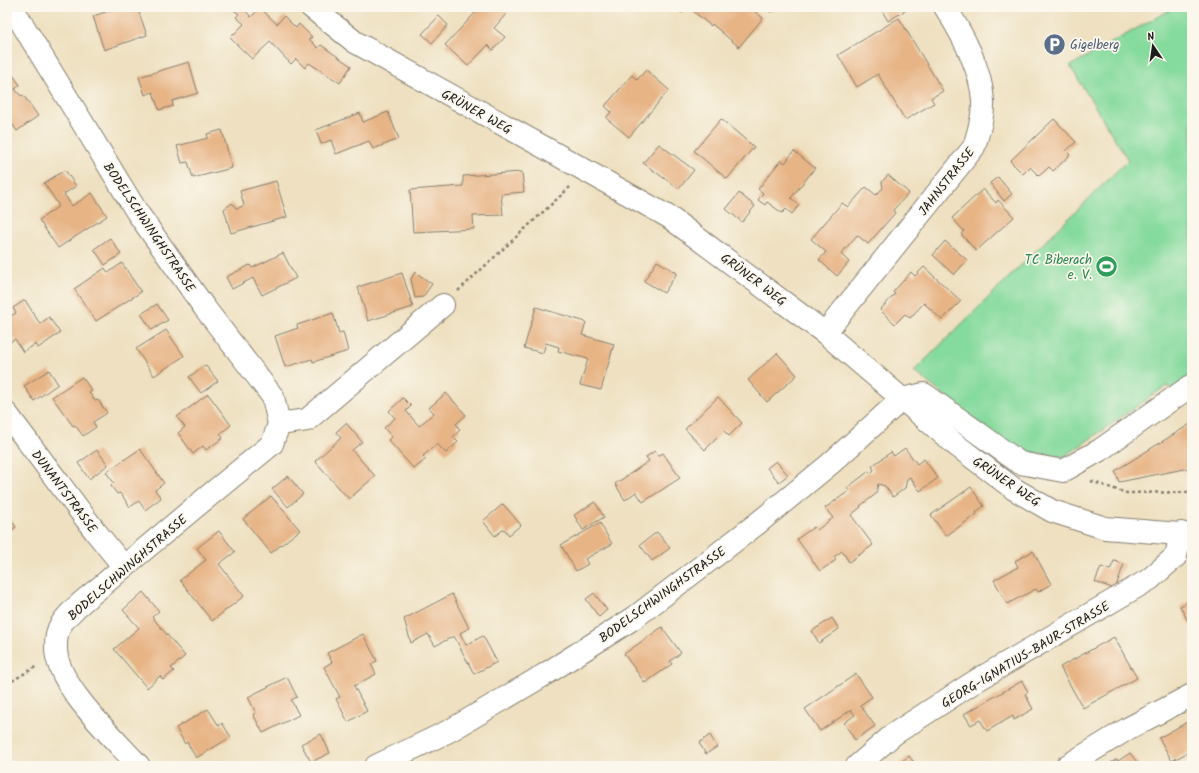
<svg xmlns="http://www.w3.org/2000/svg" width="1199" height="773" viewBox="0 0 1199 773" font-family="Kalam,sans-serif">
<style>
.green{fill:#85da9d;stroke:#507b5c}
.building{fill:#e7b485}
.lines{fill:none;stroke-linecap:round;stroke-linejoin:round}
.minor-casing{stroke:#857e6e;stroke-width:24}
.path{stroke:#857e6e;stroke-width:2.5;stroke-dasharray:3 3;stroke-linecap:butt}
.minor{stroke:#fff;stroke-width:22}
.labels{text-anchor:middle;stroke-width:3.5;stroke-linejoin:round;paint-order:stroke}
.service-label{font-size:13px;fill:#4e5e75;stroke:#fbf7ec;text-anchor:start}
.street-label{font-size:13px;fill:#1c1c1c;stroke:#fbf7ec}
.leisure-label{font-size:13px;fill:#27864d;stroke:#fbf7ec;text-anchor:end}
</style>
<rect width="100%" height="100%" fill="#fbf7ec"/>
<filter id="ink" filterUnits="userSpaceOnUse"><feTurbulence type="fractalNoise" baseFrequency=".025" numOctaves="2"/><feDisplacementMap in="SourceGraphic" scale="8" xChannelSelector="R" yChannelSelector="G"/><feConvolveMatrix kernelMatrix="1 2 1 2 8 2 1 2 1" color-interpolation-filters="sRGB"/></filter>
<filter id="wash" filterUnits="userSpaceOnUse"><feTurbulence type="fractalNoise" baseFrequency=".012" numOctaves="4" result="noise"/><feDisplacementMap in="SourceGraphic" scale="16" xChannelSelector="R" yChannelSelector="G"/><feGaussianBlur stdDeviation="0.9" result="paint"/><feColorMatrix in="noise" values="0 0 0 0 0 0 0 0 0 0 0 0 0 0 0 0 0 1.4 0 .05"/><feComposite in="paint" operator="in"/></filter>
<g filter="url(#wash)">
<rect width="100%" height="100%" fill="#eee0c0"/>
<path class="green" d="M 1175,7 L 1192,7 L 1192,396 L 1166,386 L 1064,457 L 1010,449 L 914,371 L 1128,160 L 1070,66 Z"/>
<g id="blocks">
<g class="building">
<path d="M 121,7 L 137,7 L 147,35 L 104,50 L 93,16 Z"/>
<path d="M 232,7 L 246,7 L 244,9 L 251,17 L 260,8 L 277,24 L 284,16 L 296,28 L 299,24 L 312,37 L 309,39 L 318,48 L 321,45 L 351,66 L 340,83 L 309,63 L 305,68 L 296,59 L 291,64 L 270,42 L 252,59 L 230,38 L 244,24 L 236,17 L 239,14 L 231,8 Z"/>
<path d="M 470,7 L 501,7 L 507,13 L 494,28 L 505,37 L 493,50 L 488,45 L 468,66 L 445,45 L 476,12 Z"/>
<path d="M 675,7 L 687,7 L 682,13 Z"/>
<path d="M 688,7 L 749,7 L 763,18 L 739,47 L 712,24 L 711,26 Z"/>
<path d="M 767,7 L 779,7 L 770,12 Z"/>
<path d="M 880,7 L 907,7 L 908,9 L 888,21 Z"/>
<path d="M 439,16 L 448,25 L 432,43 L 422,34 Z"/>
<path d="M 899,18 L 943,91 L 931,98 L 934,103 L 905,120 L 878,74 L 857,87 L 838,55 Z"/>
<path d="M 189,62 L 198,93 L 172,101 L 173,106 L 159,110 L 153,92 L 145,95 L 139,77 Z"/>
<path d="M 646,70 L 669,90 L 629,137 L 606,118 L 611,112 L 605,106 L 632,75 L 637,80 Z"/>
<path d="M 10,71 L 20,85 L 15,89 L 20,95 L 24,96 L 38,116 L 17,131 L 13,125 L 7,130 L 7,73 Z"/>
<path d="M 388,112 L 399,139 L 373,149 L 369,141 L 336,154 L 331,140 L 321,144 L 316,130 L 360,113 L 363,122 Z"/>
<path d="M 721,119 L 754,147 L 727,179 L 694,151 Z"/>
<path d="M 1054,119 L 1076,142 L 1066,151 L 1070,155 L 1053,171 L 1049,167 L 1039,176 L 1030,167 L 1023,174 L 1010,161 Z"/>
<path d="M 222,130 L 232,168 L 193,178 L 188,162 L 182,163 L 177,146 L 208,138 L 207,134 Z"/>
<path d="M 659,144 L 694,170 L 679,189 L 643,163 Z"/>
<path d="M 794,151 L 815,168 L 791,198 L 799,205 L 792,214 L 786,209 L 782,213 L 767,202 L 765,205 L 758,200 L 763,193 L 758,189 L 781,160 L 785,163 Z"/>
<path d="M 65,170 L 76,186 L 64,194 L 72,206 L 92,193 L 107,216 L 58,248 L 39,220 L 59,206 L 44,183 Z"/>
<path d="M 522,172 L 524,192 L 501,194 L 503,215 L 473,216 L 474,229 L 413,232 L 410,190 L 463,186 L 463,176 Z"/>
<path d="M 888,175 L 909,193 L 893,210 L 895,213 L 868,244 L 857,235 L 841,254 L 849,262 L 837,276 L 819,260 L 826,252 L 811,239 L 842,203 L 848,207 L 866,187 L 876,195 L 883,188 L 882,182 Z"/>
<path d="M 998,177 L 1012,194 L 1004,201 L 990,183 Z"/>
<path d="M 276,181 L 287,217 L 231,233 L 224,209 L 232,203 L 237,209 L 244,205 L 240,191 Z"/>
<path d="M 983,189 L 996,203 L 998,200 L 1014,217 L 976,251 L 961,234 L 964,231 L 952,218 Z"/>
<path d="M 739,193 L 755,206 L 742,222 L 726,209 Z"/>
<path d="M 110,238 L 121,254 L 105,265 L 94,249 Z"/>
<path d="M 945,241 L 967,260 L 954,275 L 933,255 Z"/>
<path d="M 283,253 L 296,278 L 262,295 L 253,278 L 232,289 L 226,277 L 250,265 L 252,268 Z"/>
<path d="M 657,261 L 677,273 L 664,293 L 644,281 Z"/>
<path d="M 122,263 L 141,292 L 96,321 L 74,289 L 105,268 L 108,273 Z"/>
<path d="M 924,267 L 961,301 L 942,320 L 924,303 L 910,318 L 905,314 L 895,324 L 880,310 L 895,294 L 893,292 L 911,272 L 915,276 Z"/>
<path d="M 415,272 L 432,284 L 423,297 L 415,298 L 411,279 Z"/>
<path d="M 402,273 L 413,307 L 368,321 L 358,287 Z"/>
<path d="M 25,300 L 40,324 L 49,317 L 60,333 L 38,348 L 36,344 L 23,352 L 15,339 L 7,344 L 7,318 L 16,313 L 13,308 Z"/>
<path d="M 157,304 L 168,320 L 152,330 L 141,314 Z"/>
<path d="M 536,307 L 586,322 L 582,335 L 614,344 L 601,390 L 580,385 L 588,359 L 558,351 L 559,347 L 546,343 L 543,353 L 524,348 Z"/>
<path d="M 333,313 L 339,333 L 343,332 L 348,351 L 313,362 L 312,359 L 285,367 L 275,336 L 298,328 L 297,325 Z"/>
<path d="M 166,330 L 184,356 L 154,376 L 136,349 Z"/>
<path d="M 777,353 L 797,375 L 767,402 L 748,380 Z"/>
<path d="M 205,365 L 218,381 L 201,393 L 189,377 Z"/>
<path d="M 49,370 L 58,384 L 34,401 L 24,386 Z"/>
<path d="M 82,377 L 92,391 L 89,392 L 95,401 L 98,400 L 107,413 L 93,422 L 96,427 L 83,436 L 75,425 L 73,426 L 52,397 Z"/>
<path d="M 446,393 L 466,415 L 456,424 L 460,430 L 453,437 L 458,442 L 446,453 L 437,444 L 423,456 L 426,459 L 414,469 L 388,440 L 392,437 L 384,428 L 395,418 L 389,411 L 403,398 L 411,406 L 406,411 L 419,426 L 434,413 L 429,408 Z"/>
<path d="M 208,394 L 231,425 L 220,434 L 223,438 L 206,450 L 203,446 L 193,454 L 178,433 L 185,427 L 177,417 Z"/>
<path d="M 718,397 L 742,423 L 729,436 L 724,431 L 705,450 L 685,429 Z"/>
<path d="M 346,423 L 362,442 L 352,450 L 375,476 L 349,499 L 315,461 L 341,438 L 336,432 Z"/>
<path d="M 1192,423 L 1192,476 L 1189,468 L 1119,482 L 1115,471 Z"/>
<path d="M 905,448 L 917,464 L 924,459 L 938,478 L 920,491 L 910,477 L 907,479 L 905,488 L 893,497 L 885,486 L 878,484 L 876,494 L 860,506 L 861,507 L 851,515 L 873,545 L 849,562 L 842,551 L 834,557 L 836,560 L 820,571 L 797,539 L 814,527 L 817,530 L 833,518 L 825,508 L 849,491 L 847,488 L 869,471 L 871,473 L 874,470 L 872,466 L 891,452 L 894,456 Z"/>
<path d="M 140,449 L 164,483 L 155,490 L 161,498 L 145,510 L 139,501 L 130,507 L 120,493 L 117,494 L 111,486 L 114,483 L 106,472 Z"/>
<path d="M 97,450 L 108,465 L 89,479 L 78,463 Z"/>
<path d="M 655,451 L 658,456 L 663,453 L 680,478 L 643,502 L 636,492 L 625,500 L 615,484 L 649,461 L 646,457 Z"/>
<path d="M 776,461 L 788,475 L 779,482 L 767,468 Z"/>
<path d="M 288,476 L 303,494 L 288,507 L 272,489 Z"/>
<path d="M 971,487 L 984,506 L 976,512 L 977,514 L 946,536 L 931,515 Z"/>
<path d="M 271,496 L 300,530 L 271,553 L 243,519 Z"/>
<path d="M 595,502 L 604,517 L 583,530 L 574,515 Z"/>
<path d="M 503,504 L 521,525 L 509,535 L 504,529 L 495,536 L 483,521 Z"/>
<path d="M 7,513 L 16,527 L 7,533 Z"/>
<path d="M 600,523 L 612,544 L 585,559 L 588,564 L 576,571 L 561,545 Z"/>
<path d="M 219,531 L 235,552 L 219,564 L 244,596 L 212,621 L 180,580 L 206,560 L 197,548 Z"/>
<path d="M 657,532 L 670,548 L 652,561 L 640,545 Z"/>
<path d="M 1033,551 L 1051,584 L 1038,592 L 1036,589 L 1007,604 L 994,580 L 1018,567 L 1015,561 Z"/>
<path d="M 1114,561 L 1124,564 L 1115,589 L 1095,582 L 1101,567 L 1110,570 Z"/>
<path d="M 143,592 L 159,611 L 152,617 L 185,656 L 171,668 L 174,671 L 163,680 L 160,676 L 147,688 L 114,649 L 139,628 L 123,610 Z"/>
<path d="M 594,593 L 607,610 L 599,617 L 586,599 Z"/>
<path d="M 452,594 L 469,628 L 460,633 L 466,645 L 483,636 L 497,662 L 474,674 L 454,636 L 435,646 L 428,634 L 411,643 L 404,619 Z"/>
<path d="M 1192,600 L 1192,629 L 1180,606 Z"/>
<path d="M 832,618 L 839,629 L 819,643 L 812,631 Z"/>
<path d="M 662,627 L 681,653 L 670,661 L 672,664 L 645,683 L 624,654 Z"/>
<path d="M 363,634 L 377,661 L 371,664 L 376,674 L 354,686 L 367,711 L 348,722 L 336,699 L 340,697 L 324,667 L 332,662 L 327,653 Z"/>
<path d="M 1114,637 L 1137,678 L 1083,708 L 1060,667 Z"/>
<path d="M 856,674 L 872,697 L 860,705 L 875,726 L 855,740 L 844,723 L 855,715 L 851,710 L 820,731 L 805,709 Z"/>
<path d="M 287,677 L 297,697 L 291,700 L 299,715 L 263,733 L 253,714 L 256,713 L 248,697 Z"/>
<path d="M 1022,681 L 1028,692 L 1025,694 L 1033,709 L 1014,720 L 1013,716 L 987,731 L 980,720 L 971,725 L 964,714 Z"/>
<path d="M 208,709 L 219,726 L 222,723 L 231,737 L 196,758 L 187,742 L 185,744 L 176,728 Z"/>
<path d="M 1192,716 L 1192,750 L 1172,761 L 1159,738 L 1189,721 L 1188,719 Z"/>
<path d="M 321,734 L 330,753 L 311,762 L 301,744 Z"/>
<path d="M 710,735 L 717,747 L 706,754 L 699,743 Z"/>
<path d="M 1130,753 L 1140,766 L 1106,766 L 1117,759 L 1118,761 Z"/>
<path d="M 909,756 L 917,766 L 895,766 Z"/>
</g>
</g>
</g>
<g filter="url(#ink)">
<use href="#blocks" fill-opacity="0" stroke="#857e6e" stroke-width="1"/>
<g class="lines">
<defs>
<g id="minor">
<path d="M 15,7 L 13,9 L 137,212 L 204,307 L 273,397 L 279,424 L 272,444 C 216,490 159,536 104,584 C 91,595 66,613 59,628 C 57,633 56,641 56,646 C 54,684 115,739 139,766"/>
<path d="M 311,7 L 355,42 L 669,217 L 825,333 L 956,445 L 1014,489 L 1052,511 L 1105,528 L 1192,535"/>
<path d="M 825,333 L 974,147 C 978,133 984,116 983,101 C 981,68 963,35 945,7"/>
<path d="M 7,414 L 95,531 L 124,567"/>
<path d="M 279,424 L 307,420 L 443,305"/>
<path d="M 376,766 L 451,730 L 544,675 L 634,618 L 758,523 L 830,464 L 902,399 L 924,394 L 1020,463 L 1063,471 L 1100,450 L 1192,385"/>
<path d="M 857,766 L 894,734 L 974,682 L 1150,579 L 1176,556 L 1181,533"/>
<path d="M 1067,766 L 1129,728 L 1192,695"/>
</g>
</defs>
<use href="#minor" class="minor-casing"/>
<g class="path">
<path d="M 458,291 L 570,187"/>
<path d="M 1091,481 L 1126,493 L 1192,492"/>
<path d="M 7,684 L 37,666"/>
</g>
<use href="#minor" class="minor"/>
</g>
</g>
<defs>
<symbol id="parking-disc" viewBox="-11 -11 22 22"><circle r="9.5" fill="#5c6f8a" stroke="#fbf7ec"/><path d="M-3.5-5.5H1a3.5 3.5 0 0 1 0 7H-1V5.5H-3.5ZM-1-3.4V-.6H.8a1.4 1.4 0 0 0 0-2.8Z" fill="#fff"/></symbol>
<symbol id="stadium-disc" viewBox="-11 -11 22 22"><circle r="9.5" fill="#2e9e5b" stroke="#fbf7ec"/><path d="M0-5a6.5 5 0 1 0 0 10a6.5 5 0 1 0 0-10ZM-3.5-1.8h7v3.6h-7Z" fill="#fff"/></symbol>
</defs>
<g fill-rule="evenodd">
<use href="#parking-disc" x="1042" y="32" width="25" height="25"/>
<use href="#stadium-disc" x="1094" y="254" width="25" height="25"/>
</g>
<g class="labels">
<g class="service-label">
<text x="1070" y="49">Gigelberg</text>
</g>
<g class="street-label">
<text transform="translate(477 111) rotate(29)" y="5">GRÜNER WEG</text>
<text transform="translate(946 181) rotate(-52)" y="5">JAHNSTRASSE</text>
<text transform="translate(150 227) rotate(56)" y="5">BODELSCHWINGHSTRASSE</text>
<text transform="translate(754 279) rotate(37)" y="5">GRÜNER WEG</text>
<text transform="translate(1007 481) rotate(34)" y="5">GRÜNER WEG</text>
<text transform="translate(65 491) rotate(53)" y="5">DUNANTSTRASSE</text>
<text transform="translate(127 567) rotate(-41)" y="5">BODELSCHWINGHSTRASSE</text>
<text transform="translate(662 594) rotate(-36)" y="5">BODELSCHWINGHSTRASSE</text>
<text transform="translate(1025 654) rotate(-31)" y="5">GEORG-IGNATIUS-BAUR-STRASSE</text>
</g>
<g class="leisure-label">
<text x="1092" y="264">TC Biberach<tspan x="1092" dy="15">e. V.</tspan></text>
</g>
</g>
<rect width="1199" height="773" fill="none" stroke="#fbf7ec" stroke-width="24"/>
<g transform="translate(1153 46) rotate(347)" stroke="#fbf7ec" stroke-width="3" paint-order="stroke">
<path d="M0-3L7 15L0 10L-7 15Z" fill="#1c1c1c"/>
<text y="-6" font-size="11" font-weight="bold" text-anchor="middle" fill="#1c1c1c">N</text>
</g>
</svg>
